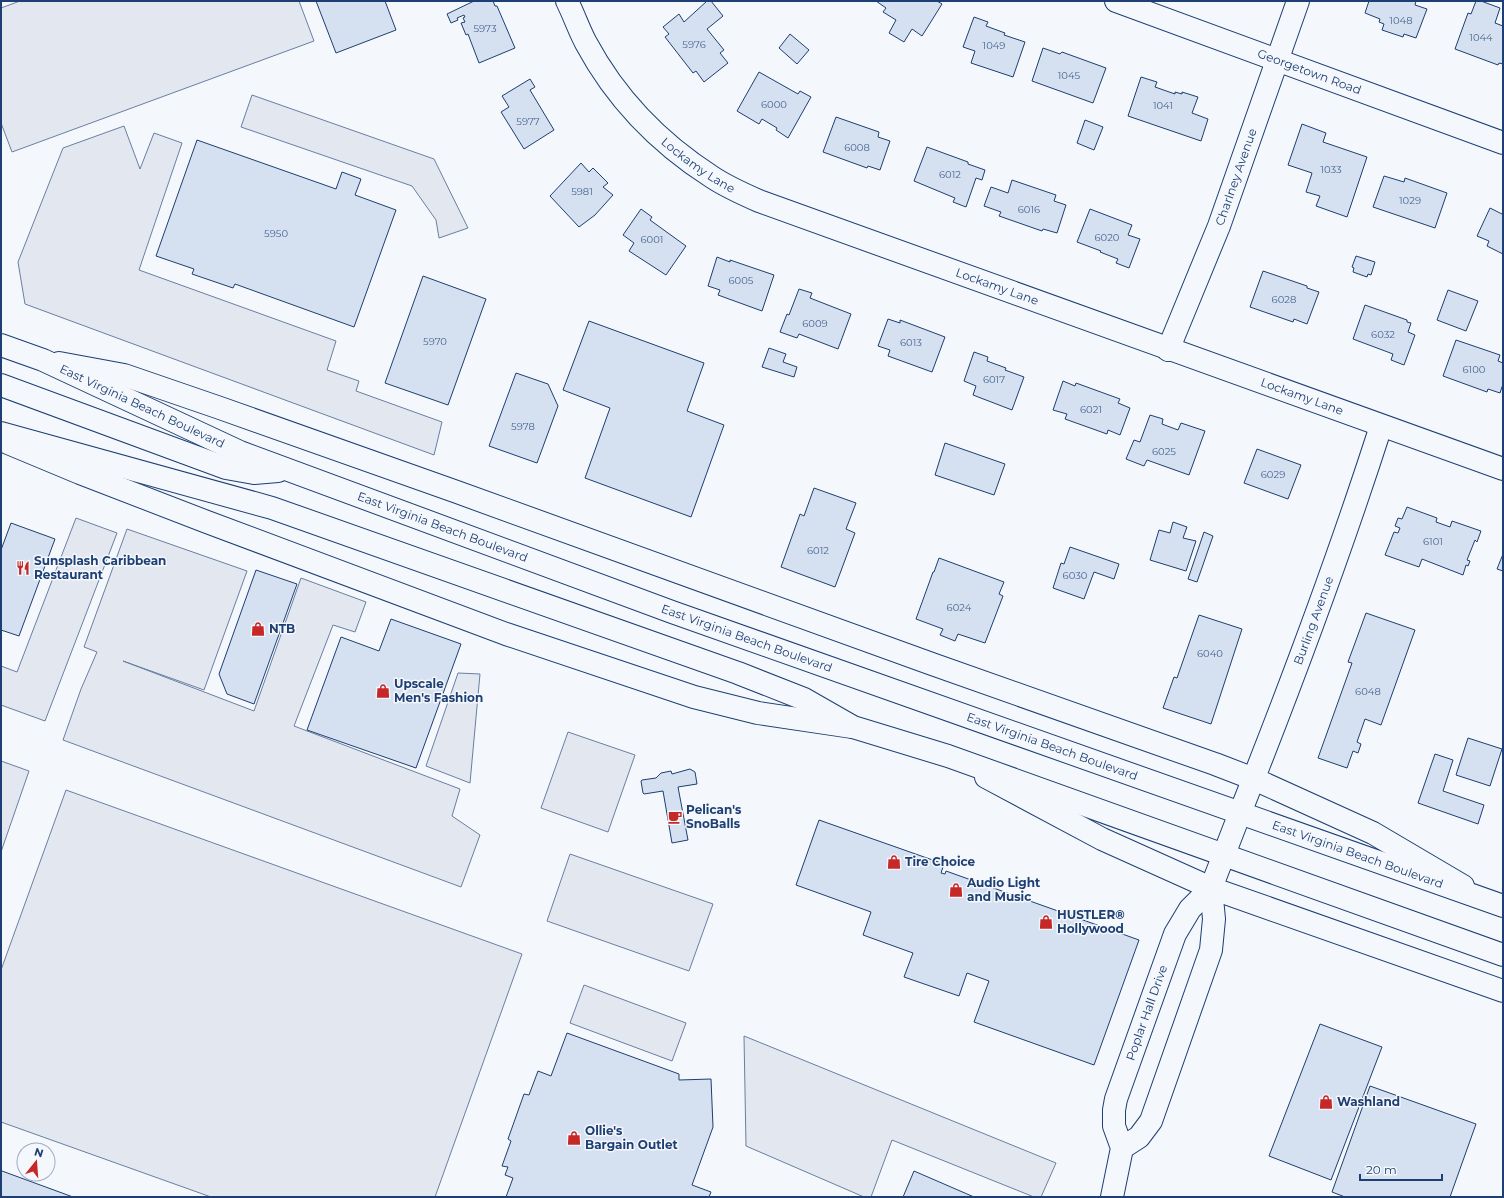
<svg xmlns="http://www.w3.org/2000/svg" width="1504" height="1198" viewBox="0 0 1504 1198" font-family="Montserrat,sans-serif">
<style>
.parking{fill:#e3e8f0;stroke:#687fa3}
.building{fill:#d5e0f0;stroke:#1d3f73}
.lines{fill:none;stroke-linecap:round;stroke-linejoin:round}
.minor-casing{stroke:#1d3f73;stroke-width:24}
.tertiary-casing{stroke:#1d3f73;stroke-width:24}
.primary-casing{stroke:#1d3f73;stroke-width:24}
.minor{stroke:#f4f7fb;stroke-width:22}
.tertiary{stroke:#f4f7fb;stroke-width:22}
.primary{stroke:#f4f7fb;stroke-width:22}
.labels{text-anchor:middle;stroke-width:3;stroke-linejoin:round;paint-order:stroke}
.number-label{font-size:10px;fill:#4b6792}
.street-label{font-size:12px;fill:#1d3f73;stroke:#f4f7fb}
.poi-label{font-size:12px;font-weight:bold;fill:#1d3f73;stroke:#f4f7fb;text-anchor:start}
</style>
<rect width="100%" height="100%" fill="#f4f7fb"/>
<g class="parking">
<path d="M 20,1 L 299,1 L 314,41 L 12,152 L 1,123 L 1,8 Z"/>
<path d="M 252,95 L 434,159 L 468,228 L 439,238 L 436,220 L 412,186 L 241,127 Z"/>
<path d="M 124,126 L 140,169 L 154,133 L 182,143 L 139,270 L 336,341 L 327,370 L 359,381 L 356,391 L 442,422 L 434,455 L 25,304 L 18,262 L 63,148 Z"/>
<path d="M 76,518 L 117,533 L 45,721 L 1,705 L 1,666 L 17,672 Z"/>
<path d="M 127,529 L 247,571 L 204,690 L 123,661 L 254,711 L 301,578 L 366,602 L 355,632 L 333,625 L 294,726 L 460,789 L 452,816 L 480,835 L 461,887 L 63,740 L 81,689 L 97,652 L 84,647 Z"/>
<path d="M 458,673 L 480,674 L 470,783 L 426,766 Z"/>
<path d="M 568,732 L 635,755 L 608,832 L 541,808 Z"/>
<path d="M 1,761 L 29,771 L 1,852 Z"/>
<path d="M 66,790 L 522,954 L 435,1197 L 211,1197 L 1,1122 L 1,970 Z"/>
<path d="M 570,854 L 713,904 L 689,971 L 547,921 Z"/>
<path d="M 584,985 L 686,1023 L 672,1061 L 570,1023 Z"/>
<path d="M 744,1036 L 1056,1163 L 1041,1197 L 1034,1197 L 892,1140 L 871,1197 L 864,1197 L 746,1146 Z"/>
</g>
<g class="building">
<path d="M 316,1 L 385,1 L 396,30 L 336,53 Z"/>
<path d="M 474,1 L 493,1 L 495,6 L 497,6 L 515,48 L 479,63 L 468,34 L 466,35 L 461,23 L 465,22 L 463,18 L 465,17 L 464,15 L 457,18 L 458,20 L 451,23 L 447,14 Z"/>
<path d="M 707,1 L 711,1 L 723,16 L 707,29 L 724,50 L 720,53 L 728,63 L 704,82 L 696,71 L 693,73 L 665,37 L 669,34 L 663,27 L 679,14 L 684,22 Z"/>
<path d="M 876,1 L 937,1 L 942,4 L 922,36 L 912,29 L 904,42 L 889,33 L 896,20 L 883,12 L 886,8 Z"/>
<path d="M 1369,1 L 1416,1 L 1415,5 L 1427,9 L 1416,38 L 1404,34 L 1403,37 L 1382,30 L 1384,24 L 1379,22 L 1380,19 L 1365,13 Z"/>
<path d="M 1476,1 L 1481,1 L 1500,8 L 1495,23 L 1503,26 L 1503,64 L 1499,63 L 1498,65 L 1455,49 L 1468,13 L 1471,14 Z"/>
<path d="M 974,17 L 988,22 L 986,26 L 1005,33 L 1004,35 L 1025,42 L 1013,77 L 971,63 L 975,51 L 963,47 Z"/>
<path d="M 790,34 L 809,50 L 797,64 L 779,48 Z"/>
<path d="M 1043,48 L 1060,54 L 1062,52 L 1106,68 L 1093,103 L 1032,81 Z"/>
<path d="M 759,72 L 798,94 L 800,91 L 811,97 L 788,138 L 776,130 L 777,128 L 762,119 L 759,124 L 737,111 Z"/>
<path d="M 1141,77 L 1157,82 L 1155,87 L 1175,94 L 1175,92 L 1182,94 L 1182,92 L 1198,97 L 1192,113 L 1208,119 L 1201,141 L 1128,116 Z"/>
<path d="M 530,79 L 535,87 L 530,90 L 554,130 L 524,149 L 501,112 L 509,107 L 502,96 Z"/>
<path d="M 836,117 L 879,132 L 878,137 L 890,141 L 880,170 L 868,166 L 867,168 L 823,152 Z"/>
<path d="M 1085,120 L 1103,127 L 1094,150 L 1077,143 Z"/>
<path d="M 1302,124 L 1326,133 L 1323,142 L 1367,157 L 1347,217 L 1316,206 L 1320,196 L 1306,192 L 1312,173 L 1288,165 Z"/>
<path d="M 197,140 L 336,189 L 342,172 L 361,179 L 355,195 L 396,210 L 354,327 L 235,284 L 233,288 L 192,274 L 194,269 L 156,256 Z"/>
<path d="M 927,147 L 968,162 L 968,164 L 985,170 L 982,180 L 976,178 L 966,207 L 953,202 L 955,198 L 914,181 Z"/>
<path d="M 581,163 L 589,172 L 593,168 L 608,183 L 603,187 L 613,195 L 595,215 L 579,227 L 550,196 Z"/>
<path d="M 1384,176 L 1404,182 L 1405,178 L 1447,193 L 1435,228 L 1373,207 Z"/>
<path d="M 1012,180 L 1056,195 L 1054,201 L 1066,205 L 1057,233 L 1043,229 L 1042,231 L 999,216 L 1001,212 L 984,206 L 991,187 L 1008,193 Z"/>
<path d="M 1490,208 L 1502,214 L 1503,213 L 1503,254 L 1487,246 L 1489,241 L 1477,236 Z"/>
<path d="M 641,209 L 652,217 L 650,220 L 686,246 L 666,275 L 629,251 L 634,243 L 623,235 Z"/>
<path d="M 1090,209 L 1132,225 L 1128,235 L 1140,239 L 1129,268 L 1116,263 L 1118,259 L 1100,252 L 1101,251 L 1077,242 Z"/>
<path d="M 1356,256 L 1375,262 L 1371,275 L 1368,274 L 1367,277 L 1353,272 L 1354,268 L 1352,267 Z"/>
<path d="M 717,257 L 730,262 L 730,260 L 774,275 L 762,311 L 718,295 L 720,290 L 708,286 Z"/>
<path d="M 1263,271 L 1307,286 L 1307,288 L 1319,292 L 1307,324 L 1294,319 L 1293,322 L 1250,307 Z"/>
<path d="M 423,276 L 486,299 L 448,405 L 385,383 Z"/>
<path d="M 799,289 L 812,293 L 810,298 L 851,314 L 838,349 L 799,334 L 797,338 L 780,332 L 787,314 L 789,315 Z"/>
<path d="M 1448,290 L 1478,301 L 1466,331 L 1437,320 Z"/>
<path d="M 1365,305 L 1407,320 L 1407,322 L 1411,323 L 1408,332 L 1415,335 L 1404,365 L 1391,360 L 1393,354 L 1353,339 Z"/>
<path d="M 888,319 L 900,323 L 900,320 L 945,337 L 932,372 L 888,356 L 890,350 L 878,346 Z"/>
<path d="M 589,321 L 704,363 L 687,411 L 724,425 L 691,517 L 585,478 L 610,408 L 563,390 Z"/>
<path d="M 1456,340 L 1500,355 L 1498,361 L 1503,363 L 1503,384 L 1500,393 L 1488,389 L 1487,392 L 1443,376 Z"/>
<path d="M 769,348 L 786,354 L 783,362 L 797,367 L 794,377 L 762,367 Z"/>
<path d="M 974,352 L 988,357 L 987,361 L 1006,368 L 1005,370 L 1024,377 L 1012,410 L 973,395 L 976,386 L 964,381 Z"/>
<path d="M 516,373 L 548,384 L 558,406 L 537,463 L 489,446 Z"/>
<path d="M 1063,381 L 1075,386 L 1076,383 L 1120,399 L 1118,403 L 1130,408 L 1120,435 L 1108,430 L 1107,434 L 1065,419 L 1067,414 L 1053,410 Z"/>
<path d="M 1150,415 L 1163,419 L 1162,424 L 1178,430 L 1181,423 L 1205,431 L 1189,475 L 1147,460 L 1144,466 L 1126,459 L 1134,440 L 1140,442 Z"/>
<path d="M 945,443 L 1005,464 L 994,495 L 935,475 Z"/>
<path d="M 1257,449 L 1301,465 L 1288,499 L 1244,483 Z"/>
<path d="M 814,488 L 856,503 L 846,529 L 855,533 L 835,587 L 781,567 L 800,514 L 804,516 Z"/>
<path d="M 1407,507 L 1437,518 L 1436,522 L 1450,527 L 1452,521 L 1481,531 L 1477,542 L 1475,540 L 1467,560 L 1470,561 L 1468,566 L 1466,565 L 1463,575 L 1422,559 L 1419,567 L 1385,555 L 1394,532 L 1398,533 L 1400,528 L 1395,526 L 1398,518 L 1402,519 Z"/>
<path d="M 1173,522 L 1187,527 L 1183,538 L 1196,541 L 1186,571 L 1150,560 L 1159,530 L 1170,533 Z"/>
<path d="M 11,523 L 55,539 L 19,636 L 1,630 L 1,550 Z"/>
<path d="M 1204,532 L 1213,536 L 1197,582 L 1188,579 Z"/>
<path d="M 1070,547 L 1119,564 L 1114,579 L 1094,572 L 1084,599 L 1053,588 L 1061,563 L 1064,564 Z"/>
<path d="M 1503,554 L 1503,571 L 1497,569 Z"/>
<path d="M 939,558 L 1004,582 L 999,594 L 1003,596 L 985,643 L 958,634 L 955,641 L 940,635 L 943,629 L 916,619 L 933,572 L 934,572 Z"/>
<path d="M 256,570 L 297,584 L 254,704 L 227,694 L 219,674 Z"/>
<path d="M 1366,613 L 1415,630 L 1381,725 L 1365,719 L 1357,742 L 1361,744 L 1358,753 L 1353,751 L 1347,768 L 1318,758 L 1352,663 L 1348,662 Z"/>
<path d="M 1199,615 L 1242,629 L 1211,724 L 1163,708 L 1174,677 L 1177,678 Z"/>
<path d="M 391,619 L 461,644 L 416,768 L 307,730 L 341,637 L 379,651 Z"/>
<path d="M 1468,738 L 1502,749 L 1490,786 L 1456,775 Z"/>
<path d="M 1435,754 L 1453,760 L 1443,791 L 1484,805 L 1478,824 L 1418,803 Z"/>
<path d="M 690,769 L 695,772 L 697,784 L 678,787 L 688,840 L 672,843 L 663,791 L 644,794 L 643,793 L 641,781 L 642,780 L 656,778 L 661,773 L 671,771 L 672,774 Z"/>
<path d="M 819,820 L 944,864 L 941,873 L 945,874 L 946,871 L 1139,940 L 1094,1065 L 974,1022 L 989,981 L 967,973 L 959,996 L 904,977 L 913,953 L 863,935 L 871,912 L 796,885 Z"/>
<path d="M 1320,1024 L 1382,1047 L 1331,1180 L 1269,1156 Z"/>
<path d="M 567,1033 L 679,1074 L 679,1080 L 711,1079 L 713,1127 L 692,1185 L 711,1192 L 709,1197 L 506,1197 L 513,1178 L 505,1175 L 508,1167 L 502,1166 L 511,1141 L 508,1139 L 524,1094 L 529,1095 L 538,1071 L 551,1076 Z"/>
<path d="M 1370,1086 L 1476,1124 L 1450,1197 L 1345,1197 L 1332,1192 Z"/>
<path d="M 1,1170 L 2,1171 L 73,1197 L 1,1197 Z"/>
<path d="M 914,1171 L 974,1197 L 903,1197 Z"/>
</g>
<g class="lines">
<defs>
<g id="minor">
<path id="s1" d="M 567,1 C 574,15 579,30 586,43 C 616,99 659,143 712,177 C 727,187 743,194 759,201 L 1503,469"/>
<path id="s2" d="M 1116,1 L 1503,143"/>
<path id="s3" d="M 1168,350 L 1219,226 L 1298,1"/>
<path d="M 59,363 L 124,375 L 220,408 L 457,492 L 932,664 L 1215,764 L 1254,779 L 1373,833 L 1463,886"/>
<path d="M 8,443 L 80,473 L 207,522 L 506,634 L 694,697 L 758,713 L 852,727"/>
<path d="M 986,777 L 1102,839 L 1211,888 L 1503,991"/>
<path id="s4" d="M 1240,813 C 1291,685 1339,557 1381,426"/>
</g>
<g id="tertiary">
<path d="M 1122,1148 L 1139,1137 L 1151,1121 L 1211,950 L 1214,919 L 1211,888"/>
<path id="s5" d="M 1112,1197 L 1122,1148 L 1114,1126 L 1114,1110 L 1116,1099 L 1175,934 L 1190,909 L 1211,888 L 1240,813"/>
</g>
<g id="primary">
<path id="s6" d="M 1,345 L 43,360 L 240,452 L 672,612 L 1503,906"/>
<path d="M 1,385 L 226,468 L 254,473 L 278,471"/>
<path d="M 1,433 L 272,508 L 738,673 L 804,699 L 853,727 L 948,756 L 1503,955"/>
</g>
</defs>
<use href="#minor" class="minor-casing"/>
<use href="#tertiary" class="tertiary-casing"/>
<use href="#primary" class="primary-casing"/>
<use href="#minor" class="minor"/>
<use href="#tertiary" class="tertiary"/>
<use href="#primary" class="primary"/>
</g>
<defs>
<symbol id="restaurant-bare" viewBox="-9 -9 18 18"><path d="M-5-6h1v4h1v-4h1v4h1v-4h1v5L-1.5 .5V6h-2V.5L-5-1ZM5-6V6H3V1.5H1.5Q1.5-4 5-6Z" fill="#c62828" stroke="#f4f7fb" stroke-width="2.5" paint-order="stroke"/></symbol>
<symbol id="shop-bare" viewBox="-9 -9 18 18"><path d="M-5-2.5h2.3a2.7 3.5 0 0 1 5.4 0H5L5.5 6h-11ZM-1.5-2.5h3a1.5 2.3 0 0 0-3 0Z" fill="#c62828" stroke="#f4f7fb" stroke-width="2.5" paint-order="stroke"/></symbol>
<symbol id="cafe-bare" viewBox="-9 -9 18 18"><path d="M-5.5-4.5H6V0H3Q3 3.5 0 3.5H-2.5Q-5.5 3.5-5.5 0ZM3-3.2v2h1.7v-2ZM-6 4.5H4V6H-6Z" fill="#c62828" stroke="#f4f7fb" stroke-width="2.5" paint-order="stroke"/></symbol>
</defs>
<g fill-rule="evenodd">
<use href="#restaurant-bare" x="13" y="558" width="20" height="20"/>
<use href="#shop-bare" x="248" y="619" width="20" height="20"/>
<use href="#shop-bare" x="373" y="681" width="20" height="20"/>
<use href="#cafe-bare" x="665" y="807" width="20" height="20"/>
<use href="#shop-bare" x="884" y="852" width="20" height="20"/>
<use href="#shop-bare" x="946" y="880" width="20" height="20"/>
<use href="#shop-bare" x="1036" y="912" width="20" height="20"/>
<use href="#shop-bare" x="1316" y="1092" width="20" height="20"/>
<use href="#shop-bare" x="564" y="1128" width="20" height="20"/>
</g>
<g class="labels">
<g class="number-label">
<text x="1401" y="24">1048</text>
<text x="485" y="32">5973</text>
<text x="1481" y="41">1044</text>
<text x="694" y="48">5976</text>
<text x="994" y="49">1049</text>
<text x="1069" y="79">1045</text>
<text x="774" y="108">6000</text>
<text x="1163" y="109">1041</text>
<text x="528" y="125">5977</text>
<text x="857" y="151">6008</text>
<text x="1331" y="173">1033</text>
<text x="950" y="178">6012</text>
<text x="582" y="195">5981</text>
<text x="1410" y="204">1029</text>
<text x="1029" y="213">6016</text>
<text x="276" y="237">5950</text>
<text x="1107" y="241">6020</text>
<text x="652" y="243">6001</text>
<text x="741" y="284">6005</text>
<text x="1284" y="303">6028</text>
<text x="815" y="327">6009</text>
<text x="1383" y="338">6032</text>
<text x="435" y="345">5970</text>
<text x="911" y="346">6013</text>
<text x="1474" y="373">6100</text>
<text x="994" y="383">6017</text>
<text x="1091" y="413">6021</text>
<text x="523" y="430">5978</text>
<text x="1164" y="455">6025</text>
<text x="1273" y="478">6029</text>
<text x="1433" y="545">6101</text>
<text x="818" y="554">6012</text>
<text x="1075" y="579">6030</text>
<text x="959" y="611">6024</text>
<text x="1210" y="657">6040</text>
<text x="1368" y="695">6048</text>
</g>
<g class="street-label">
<text dy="4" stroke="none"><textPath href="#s2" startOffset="206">Georgetown Road</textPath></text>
<text dy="4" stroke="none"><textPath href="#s1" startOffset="214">Lockamy Lane</textPath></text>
<text dy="4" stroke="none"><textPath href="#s3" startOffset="186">Charlney Avenue</textPath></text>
<text dy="4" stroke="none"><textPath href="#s1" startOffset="538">Lockamy Lane</textPath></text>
<text dy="4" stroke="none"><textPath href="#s1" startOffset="862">Lockamy Lane</textPath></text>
<text dy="4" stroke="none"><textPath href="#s6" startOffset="154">East Virginia Beach Boulevard</textPath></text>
<text dy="4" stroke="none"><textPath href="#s6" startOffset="478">East Virginia Beach Boulevard</textPath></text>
<text dy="4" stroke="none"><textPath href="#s4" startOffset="206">Burling Avenue</textPath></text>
<text dy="4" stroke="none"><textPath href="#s6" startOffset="802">East Virginia Beach Boulevard</textPath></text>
<text dy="4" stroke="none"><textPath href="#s6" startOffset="1126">East Virginia Beach Boulevard</textPath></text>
<text dy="4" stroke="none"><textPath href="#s6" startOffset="1450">East Virginia Beach Boulevard</textPath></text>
<text dy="4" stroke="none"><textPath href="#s5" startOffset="192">Poplar Hall Drive</textPath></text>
</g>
<g class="poi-label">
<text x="34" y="565">Sunsplash Caribbean<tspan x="34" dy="14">Restaurant</tspan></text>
<text x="269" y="633">NTB</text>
<text x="394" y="688">Upscale<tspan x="394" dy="14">Men's Fashion</tspan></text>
<text x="686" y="814">Pelican's<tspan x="686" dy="14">SnoBalls</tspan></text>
<text x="905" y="866">Tire Choice</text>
<text x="967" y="887">Audio Light<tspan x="967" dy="14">and Music</tspan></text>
<text x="1057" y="919">HUSTLER®<tspan x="1057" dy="14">Hollywood</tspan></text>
<text x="1337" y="1106">Washland</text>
<text x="585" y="1135">Ollie's<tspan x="585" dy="14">Bargain Outlet</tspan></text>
</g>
</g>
<rect width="1504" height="1198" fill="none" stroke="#1d3f73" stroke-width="4"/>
<g transform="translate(36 1162) rotate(17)"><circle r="19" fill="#f4f7fb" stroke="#9eadc5"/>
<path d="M0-3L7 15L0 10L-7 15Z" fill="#c62828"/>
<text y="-6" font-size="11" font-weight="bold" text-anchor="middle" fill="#1d3f73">N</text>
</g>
<path d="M1360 1174v6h82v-6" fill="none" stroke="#1d3f73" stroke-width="2"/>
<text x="1366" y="1174" font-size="12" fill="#1d3f73" stroke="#f4f7fb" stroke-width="3" paint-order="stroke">20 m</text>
</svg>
